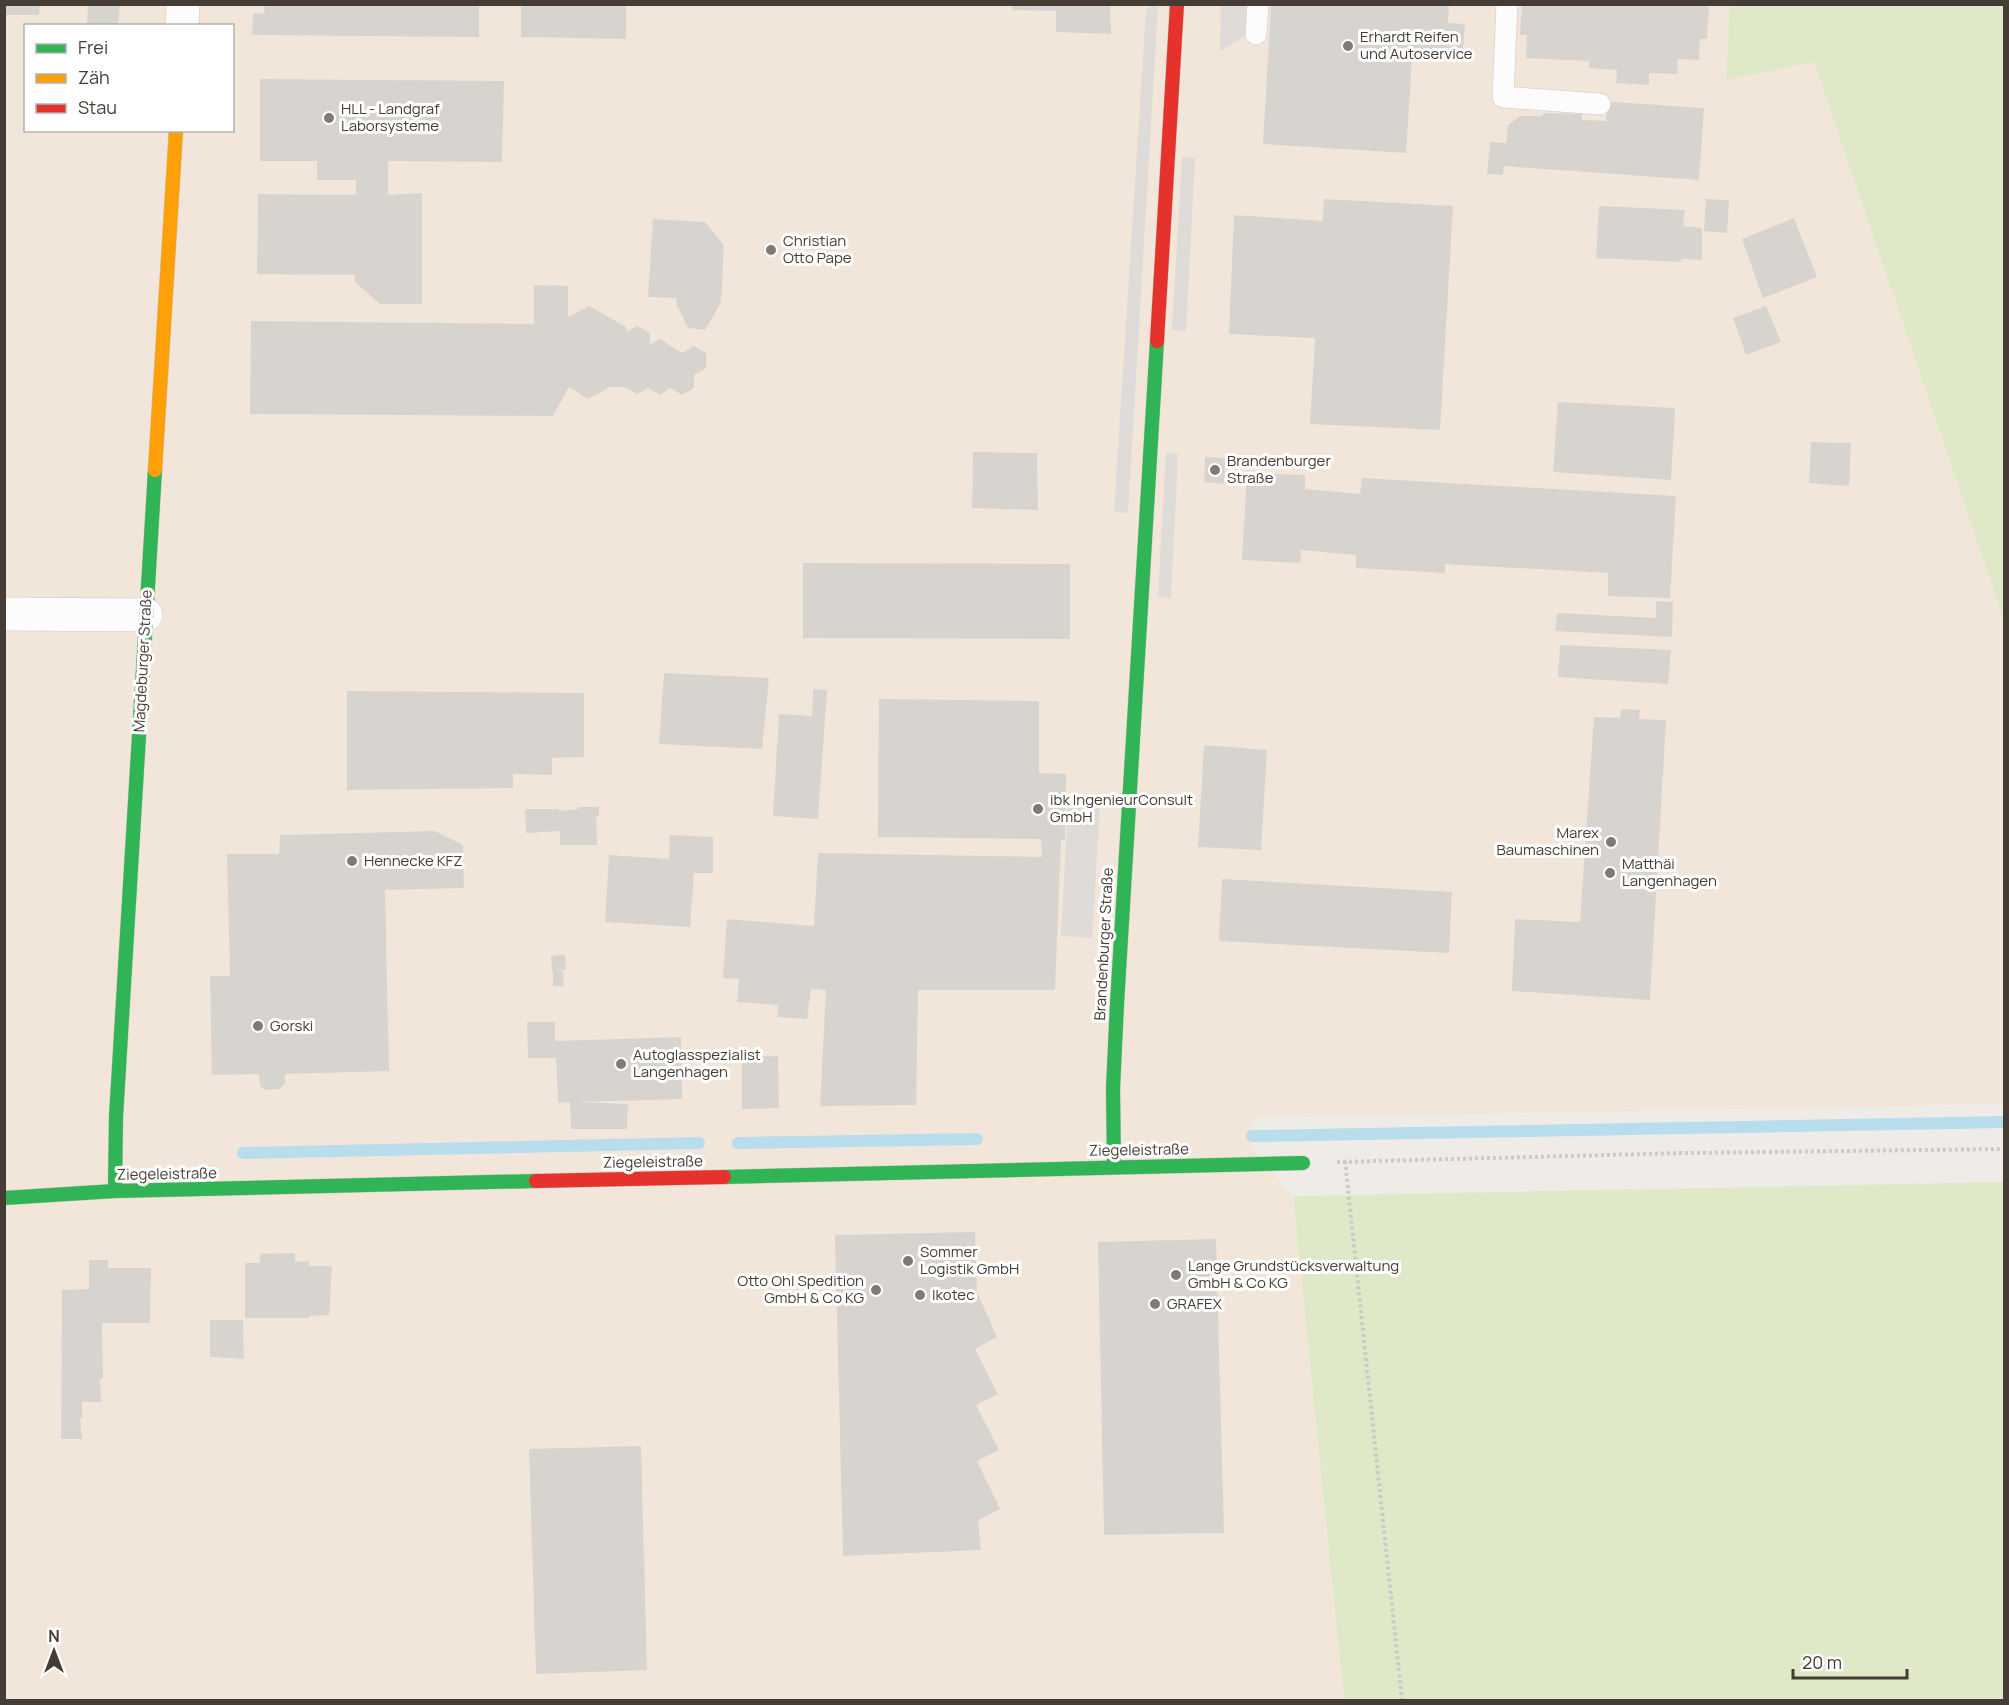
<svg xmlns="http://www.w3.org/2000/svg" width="2009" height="1705" viewBox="0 0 2009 1705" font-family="Manrope,sans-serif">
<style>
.commercial{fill:#f2e6db;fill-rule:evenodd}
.green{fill:#dfe9c8}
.parking{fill:#dedbd8}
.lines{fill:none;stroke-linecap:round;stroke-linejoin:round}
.stream{stroke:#b8dded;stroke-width:12}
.building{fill:#d7d4cf}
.lane-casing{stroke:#ccc8c4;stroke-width:22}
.street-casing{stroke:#ccc8c4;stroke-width:34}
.fast-casing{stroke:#cec9bf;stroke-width:15}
.slow-casing{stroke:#cec9bf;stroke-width:15}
.jam-casing{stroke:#cec9bf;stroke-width:15}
.path{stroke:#cdcac6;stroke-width:4;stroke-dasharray:3 3;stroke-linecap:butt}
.lane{stroke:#fdfcfc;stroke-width:21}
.street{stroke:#fdfcfc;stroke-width:33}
.fast{stroke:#30b455;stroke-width:14}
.slow{stroke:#ff9f0a;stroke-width:14}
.jam{stroke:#e5322d;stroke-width:14}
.poi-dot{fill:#807a74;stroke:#fff;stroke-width:2}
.labels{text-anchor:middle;stroke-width:6;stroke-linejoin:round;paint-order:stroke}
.poi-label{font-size:15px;fill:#453d35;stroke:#fff;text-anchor:start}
.street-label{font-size:15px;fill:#453d35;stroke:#fff}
</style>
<rect width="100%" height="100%" fill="#efece8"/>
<path class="commercial" d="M 1730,4 L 1727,79 L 1814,62 L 2004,620 L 2004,1104 L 1252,1118 L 1252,1149 L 1293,1196 L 1344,1700 L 5,1700 L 5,5 ZM 26,26 L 232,26 L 232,130 L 26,130 Z"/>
<g class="green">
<path d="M 1730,5 L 2004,5 L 2004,620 L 1814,62 L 1726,80 Z"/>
<path d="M 2004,1182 L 2004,1700 L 1344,1700 L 1293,1196 Z"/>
</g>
<g class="parking">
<path d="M 1153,5 L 1158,5 L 1128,513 L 1114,512 L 1146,10 Z"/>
<path d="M 1221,5 L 1246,5 L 1245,36 L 1220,51 Z"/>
<path d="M 1182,157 L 1195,158 L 1186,331 L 1172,330 Z"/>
<path d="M 1166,453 L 1178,454 L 1171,598 L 1158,597 Z"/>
<path d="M 1068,804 L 1100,805 L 1092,938 L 1061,936 Z"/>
</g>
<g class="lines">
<g class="stream">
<path d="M 1252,1136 L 2004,1122"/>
<path d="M 738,1143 L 977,1139"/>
<path d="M 243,1153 L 699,1143"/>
</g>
</g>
<g class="building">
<path d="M 4,4 L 40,4 L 39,15 L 4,15 Z"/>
<path d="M 88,4 L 120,4 L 118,26 L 87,26 Z"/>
<path d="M 265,4 L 479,4 L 479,37 L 252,35 L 253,13 L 264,14 Z"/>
<path d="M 521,4 L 626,4 L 626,39 L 521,37 Z"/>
<path d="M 1012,4 L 1110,4 L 1111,34 L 1056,32 L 1056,11 L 1012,10 Z"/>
<path d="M 1271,4 L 1449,4 L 1448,23 L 1465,24 L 1462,60 L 1412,59 L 1406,153 L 1263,144 Z"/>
<path d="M 1522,4 L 1709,4 L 1707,39 L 1700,39 L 1699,60 L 1678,59 L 1677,74 L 1649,73 L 1649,85 L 1616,83 L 1617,70 L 1589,68 L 1589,61 L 1526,58 L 1527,35 L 1520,35 Z"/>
<path d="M 260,79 L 504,81 L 502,162 L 388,161 L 388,195 L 422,193 L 422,304 L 380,304 L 355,282 L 355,275 L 257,274 L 258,194 L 356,195 L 356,180 L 317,180 L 317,161 L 260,161 Z"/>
<path d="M 1613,102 L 1704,108 L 1699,180 L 1504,166 L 1503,175 L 1487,174 L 1490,142 L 1506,143 L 1508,125 L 1520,116 L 1541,116 L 1545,113 L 1582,114 L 1582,120 L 1606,121 L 1607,110 Z"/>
<path d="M 1324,199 L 1453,206 L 1440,430 L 1310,424 L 1315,338 L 1229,334 L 1234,215 L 1323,221 Z"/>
<path d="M 1706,199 L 1729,200 L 1727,233 L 1704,231 Z"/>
<path d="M 1599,206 L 1685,210 L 1683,226 L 1702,228 L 1702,260 L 1681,259 L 1681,262 L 1596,258 Z"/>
<path d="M 1794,218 L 1817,277 L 1763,298 L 1742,239 Z"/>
<path d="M 653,219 L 705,222 L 724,245 L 721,302 L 705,330 L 688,328 L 677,305 L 676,298 L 648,297 Z"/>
<path d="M 534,285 L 568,286 L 568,317 L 589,306 L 626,327 L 627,332 L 637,326 L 650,333 L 650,345 L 660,339 L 682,353 L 694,346 L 706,353 L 706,368 L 694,375 L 694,388 L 682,395 L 670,388 L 660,395 L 648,388 L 637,394 L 624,387 L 610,387 L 588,399 L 569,387 L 553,416 L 250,414 L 251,321 L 534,324 Z"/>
<path d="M 1766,306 L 1781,342 L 1746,355 L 1733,318 Z"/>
<path d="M 1558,402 L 1675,408 L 1671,480 L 1553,472 Z"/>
<path d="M 1811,442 L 1851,443 L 1849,486 L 1809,483 Z"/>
<path d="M 973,452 L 1037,453 L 1038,510 L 972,508 Z"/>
<path d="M 1205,457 L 1225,458 L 1224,484 L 1204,482 Z"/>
<path d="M 1247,473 L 1305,475 L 1305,489 L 1360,494 L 1362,478 L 1676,496 L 1670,598 L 1608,596 L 1608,573 L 1445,564 L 1445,573 L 1356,568 L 1356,555 L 1301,550 L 1300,563 L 1242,560 Z"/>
<path d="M 803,563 L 1070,564 L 1070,639 L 803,638 Z"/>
<path d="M 1656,601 L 1673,602 L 1672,637 L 1555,631 L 1557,613 L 1656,618 Z"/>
<path d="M 1560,645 L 1671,650 L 1668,684 L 1558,677 Z"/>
<path d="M 664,673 L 769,678 L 762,749 L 659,744 Z"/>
<path d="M 813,689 L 827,690 L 818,819 L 773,816 L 779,714 L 812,716 Z"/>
<path d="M 347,691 L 584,693 L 584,757 L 552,758 L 552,775 L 513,774 L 513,788 L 347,790 Z"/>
<path d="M 879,699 L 1039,701 L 1039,773 L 1066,774 L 1065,840 L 1061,840 L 1055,990 L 918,990 L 916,1105 L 820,1106 L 826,990 L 811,989 L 807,1019 L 777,1017 L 778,1005 L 737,1002 L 739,979 L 723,978 L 727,919 L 814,926 L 818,853 L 1042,857 L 1041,839 L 878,837 Z"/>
<path d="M 1621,709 L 1640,710 L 1639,719 L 1666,720 L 1650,1000 L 1512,991 L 1515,919 L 1580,922 L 1594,717 L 1620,718 Z"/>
<path d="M 1204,745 L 1267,750 L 1261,850 L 1198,847 Z"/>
<path d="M 578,807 L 599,807 L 599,816 L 596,816 L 597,845 L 560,845 L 560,831 L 526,833 L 525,809 L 559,809 L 559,811 L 578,809 Z"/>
<path d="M 435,831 L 463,845 L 464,888 L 385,890 L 389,1071 L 285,1074 L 285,1084 L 279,1089 L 265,1090 L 260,1085 L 259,1074 L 212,1075 L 210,976 L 230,976 L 227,854 L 279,854 L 280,835 Z"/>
<path d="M 670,835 L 713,837 L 713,873 L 694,873 L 690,927 L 605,922 L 609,855 L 669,859 Z"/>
<path d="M 1222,879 L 1452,892 L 1449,953 L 1219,941 Z"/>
<path d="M 565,955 L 566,970 L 552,971 L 551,956 Z"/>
<path d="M 553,971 L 563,971 L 564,986 L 553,986 Z"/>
<path d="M 527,1022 L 555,1022 L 555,1041 L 681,1037 L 682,1099 L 579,1102 L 628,1104 L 627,1129 L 571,1129 L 570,1102 L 558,1103 L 556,1058 L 528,1058 Z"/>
<path d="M 778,1056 L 779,1108 L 742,1109 L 742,1057 Z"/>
<path d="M 975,1232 L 977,1292 L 997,1337 L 975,1349 L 998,1394 L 976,1405 L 999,1450 L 977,1461 L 1000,1509 L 978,1520 L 981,1550 L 843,1556 L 835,1235 Z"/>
<path d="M 1216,1239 L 1224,1533 L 1104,1535 L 1098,1242 Z"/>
<path d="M 295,1253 L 295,1262 L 309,1261 L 309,1266 L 332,1266 L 329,1315 L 309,1316 L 309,1318 L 245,1318 L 245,1263 L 260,1263 L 260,1254 Z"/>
<path d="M 89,1260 L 108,1260 L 108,1268 L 151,1268 L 150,1323 L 102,1323 L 103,1378 L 100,1379 L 101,1402 L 82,1402 L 82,1418 L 80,1418 L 82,1439 L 61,1439 L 62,1290 L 89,1289 Z"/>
<path d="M 210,1320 L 243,1320 L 244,1359 L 210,1357 Z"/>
<path d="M 641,1446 L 647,1670 L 536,1674 L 529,1449 Z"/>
</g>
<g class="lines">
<defs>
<g id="lane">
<path d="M 1507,4 L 1503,97 L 1600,104"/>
<path d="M 1256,34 L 1258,4"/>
</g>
<g id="street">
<path d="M 182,26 L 183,4"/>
<path d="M 4,614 L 146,615"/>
</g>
<g id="fast">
<path d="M 1114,1167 L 1113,1088 L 1117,1004 L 1157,341"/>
<path d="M 724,1177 L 1303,1163"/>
<path d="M 115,1191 L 116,1117 L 155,470"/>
<path d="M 4,1198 L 115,1191 L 536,1181"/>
</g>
<path id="slow" d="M 155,470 L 176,130"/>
<g id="jam">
<path d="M 1157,341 L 1177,4"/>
<path d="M 536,1181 L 724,1177"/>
</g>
</defs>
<use href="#lane" class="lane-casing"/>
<use href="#street" class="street-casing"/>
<use href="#fast" class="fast-casing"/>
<use href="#slow" class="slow-casing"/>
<use href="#jam" class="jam-casing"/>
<g class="path">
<path d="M 1345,1161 L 1402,1700"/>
<path d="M 1337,1162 L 1684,1153 L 2004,1149"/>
</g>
<use href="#lane" class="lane"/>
<use href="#street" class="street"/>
<use href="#fast" class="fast"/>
<use href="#slow" class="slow"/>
<use href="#jam" class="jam"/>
</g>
<g class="poi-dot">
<circle cx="1348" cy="46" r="6"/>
<circle cx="329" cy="118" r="6"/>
<circle cx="771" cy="250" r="6"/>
<circle cx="1215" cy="470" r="6"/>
<circle cx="1038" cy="809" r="6"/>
<circle cx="1611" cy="842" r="6"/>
<circle cx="352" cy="861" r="6"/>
<circle cx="1610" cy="873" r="6"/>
<circle cx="258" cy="1026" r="6"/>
<circle cx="621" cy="1064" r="6"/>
<circle cx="908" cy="1261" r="6"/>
<circle cx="1176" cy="1275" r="6"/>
<circle cx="876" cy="1290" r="6"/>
<circle cx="920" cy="1295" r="6"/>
<circle cx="1155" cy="1304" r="6"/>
</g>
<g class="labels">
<g class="poi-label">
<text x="1360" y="42">Erhardt Reifen<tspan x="1360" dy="17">und Autoservice</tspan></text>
<text x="341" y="114">HLL - Landgraf<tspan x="341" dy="17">Laborsysteme</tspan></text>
<text x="783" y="246">Christian<tspan x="783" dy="17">Otto Pape</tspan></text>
<text x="1227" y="466">Brandenburger<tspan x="1227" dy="17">Straße</tspan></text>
<text x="1050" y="805">ibk IngenieurConsult<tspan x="1050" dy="17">GmbH</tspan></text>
<text x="1599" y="838" text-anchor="end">Marex<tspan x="1599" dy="17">Baumaschinen</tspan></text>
<text x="364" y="866">Hennecke KFZ</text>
<text x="1622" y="869">Matthäi<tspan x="1622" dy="17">Langenhagen</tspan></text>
<text x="270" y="1031">Gorski</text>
<text x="633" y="1060">Autoglasspezialist<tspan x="633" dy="17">Langenhagen</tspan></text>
<text x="920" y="1257">Sommer<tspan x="920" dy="17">Logistik GmbH</tspan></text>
<text x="1188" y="1271">Lange Grundstücksverwaltung<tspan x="1188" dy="17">GmbH &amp; Co KG</tspan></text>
<text x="864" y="1286" text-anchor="end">Otto Ohl Spedition<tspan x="864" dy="17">GmbH &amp; Co KG</tspan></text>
<text x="932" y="1300">Ikotec</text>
<text x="1167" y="1309">GRAFEX</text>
</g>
<g class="street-label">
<text transform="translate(143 661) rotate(-87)" y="5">Magdeburger Straße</text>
<text transform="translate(1104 944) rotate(-87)" y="5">Brandenburger Straße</text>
<text transform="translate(1139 1150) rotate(-1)" y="5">Ziegeleistraße</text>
<text transform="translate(653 1162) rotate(-1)" y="5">Ziegeleistraße</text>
<text transform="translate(167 1174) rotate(-1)" y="5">Ziegeleistraße</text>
</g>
</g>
<rect width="2009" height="1705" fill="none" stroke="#453d35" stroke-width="12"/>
<rect x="24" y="24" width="210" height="108" fill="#ffffff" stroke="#b5b1ae" stroke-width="1.5"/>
<rect x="36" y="44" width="30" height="9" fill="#30b455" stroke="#b5b1ae" stroke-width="1.5"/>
<text x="78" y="54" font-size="18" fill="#453d35">Frei</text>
<rect x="36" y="74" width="30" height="9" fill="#ff9f0a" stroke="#b5b1ae" stroke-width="1.5"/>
<text x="78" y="84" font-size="18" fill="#453d35">Zäh</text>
<rect x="36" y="104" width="30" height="9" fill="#e5322d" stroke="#b5b1ae" stroke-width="1.5"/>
<text x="78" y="114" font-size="18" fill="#453d35">Stau</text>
<g transform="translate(54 1651)" stroke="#ffffff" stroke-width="4.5" paint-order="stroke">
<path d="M0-4.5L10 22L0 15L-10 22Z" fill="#453d35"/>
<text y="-9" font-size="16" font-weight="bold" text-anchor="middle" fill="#453d35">N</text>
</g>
<path d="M1793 1669v9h114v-9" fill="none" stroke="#453d35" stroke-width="3"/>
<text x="1802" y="1669" font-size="18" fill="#453d35" stroke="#ffffff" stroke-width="4.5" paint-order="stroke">20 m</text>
</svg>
